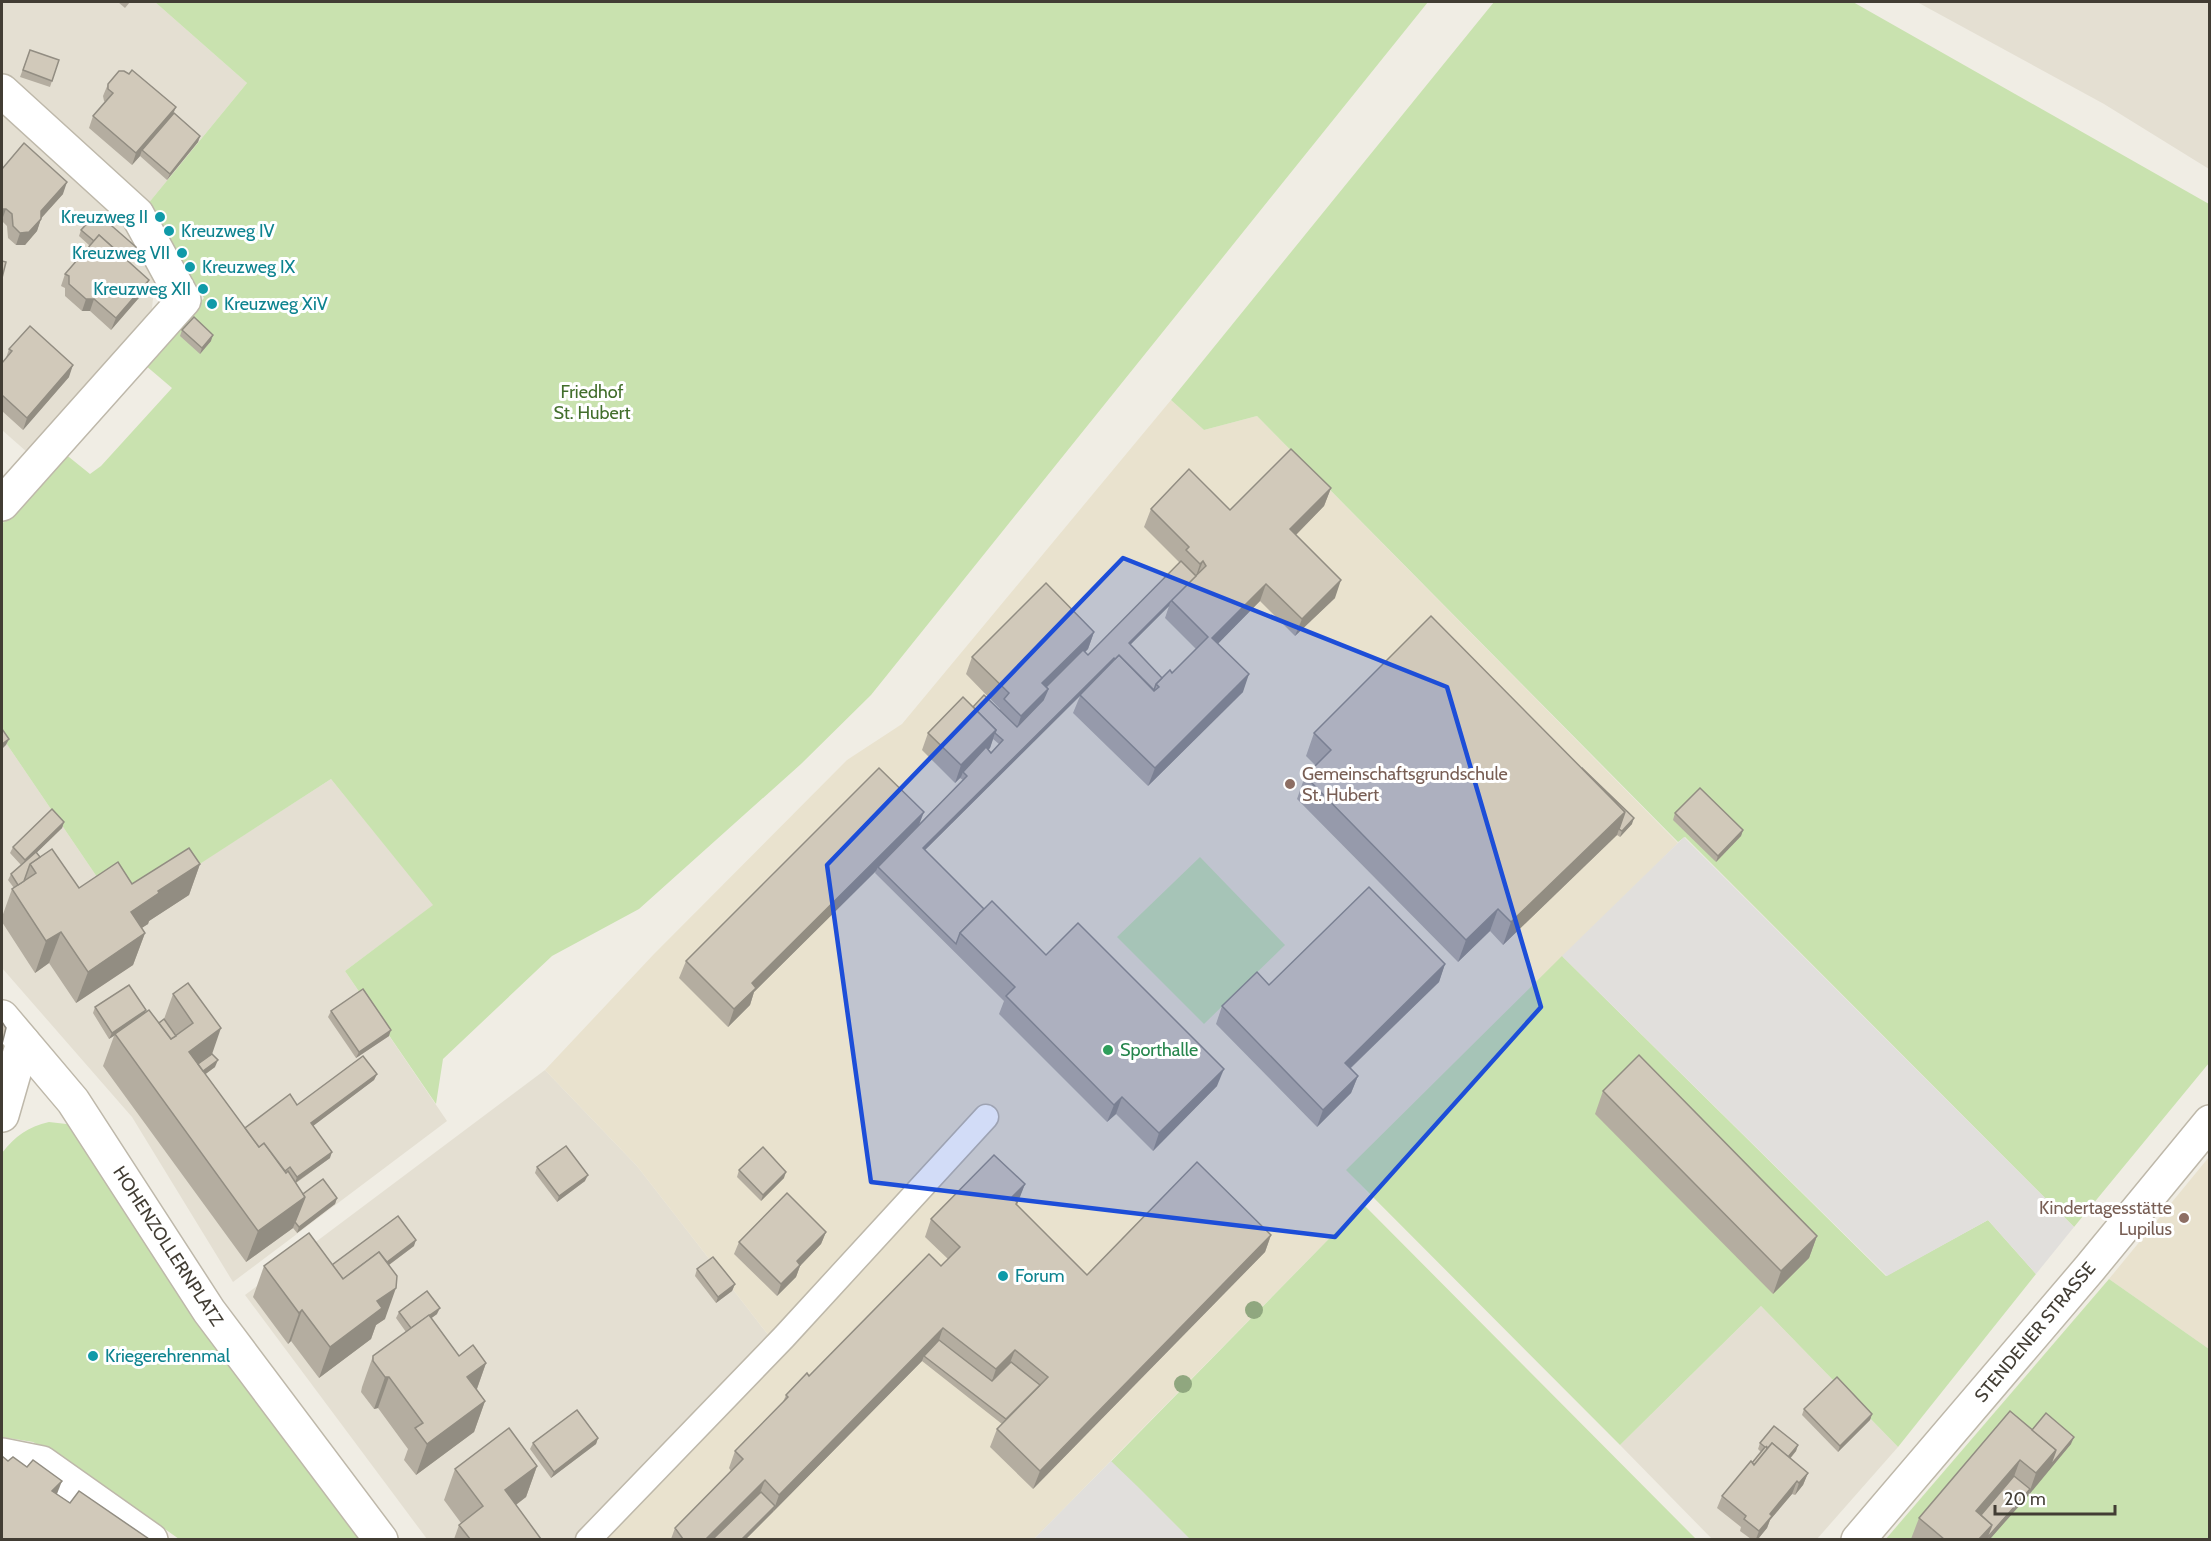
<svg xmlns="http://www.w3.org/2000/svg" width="2211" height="1541" viewBox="0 0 2211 1541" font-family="Cabin,sans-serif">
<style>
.residential{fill:#e4dfd2}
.education{fill:#e9e2ce}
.green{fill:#c9e2af}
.parking{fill:#e1dfdc}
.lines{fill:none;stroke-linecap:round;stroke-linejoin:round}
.lane-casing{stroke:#beb8aa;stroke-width:27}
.street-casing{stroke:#beb8aa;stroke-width:36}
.lane{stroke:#fff;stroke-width:24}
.street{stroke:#fff;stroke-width:33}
.tree{fill:#90a77f}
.wall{fill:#b4ada0;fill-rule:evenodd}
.shaded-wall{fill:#928d82}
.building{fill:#d1c9ba;stroke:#928d82;stroke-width:1.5}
.marked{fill:#1d4ed8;fill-opacity:0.2;stroke:#1d4ed8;stroke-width:4.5;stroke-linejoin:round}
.culture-dot{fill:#0f9aa8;stroke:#fff;stroke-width:2}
.education-dot{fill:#8d6e63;stroke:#fff;stroke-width:2}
.leisure-dot{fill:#2e9e5b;stroke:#fff;stroke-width:2}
.labels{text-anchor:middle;stroke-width:6;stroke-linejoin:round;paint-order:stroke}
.culture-label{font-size:18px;fill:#0d838f;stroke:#fff;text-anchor:start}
.park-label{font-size:18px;fill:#426e2c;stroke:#fff}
.education-label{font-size:18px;fill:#785e54;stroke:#fff;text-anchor:start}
.leisure-label{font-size:18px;fill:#27864d;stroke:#fff;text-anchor:start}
.street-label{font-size:18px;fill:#423d34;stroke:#fff}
</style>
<rect width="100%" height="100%" fill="#f0ede4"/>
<g class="residential">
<path d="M 2,2 L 155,2 L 247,83 L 147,205 L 2,74 Z"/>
<path d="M 1917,2 L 2209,2 L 2209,169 L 2104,104 Z"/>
<path d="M 2,114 L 123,224 L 155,276 L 152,309 L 27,452 L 2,430 Z"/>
<path d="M 2,737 L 114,902 L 141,901 L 331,779 L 434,905 L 345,971 L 447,1121 L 233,1282 L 132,1117 L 2,968 Z"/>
<path d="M 545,1070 L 637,1166 L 773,1341 L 579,1539 L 427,1539 L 245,1295 Z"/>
<path d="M 1761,1306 L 1898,1447 L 1817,1539 L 1713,1540 L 1620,1445 Z"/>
</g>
<g class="education">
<path d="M 1171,400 L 1204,430 L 1257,416 L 1678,843 L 1347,1170 L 1371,1196 L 1034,1539 L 596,1539 L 773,1341 L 637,1166 L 545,1070 L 654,954 L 847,760 L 902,724 Z"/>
<path d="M 2209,1157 L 2209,1349 L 2109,1279 Z"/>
</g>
<g class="green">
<path d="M 155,2 L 1428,2 L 871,695 L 801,764 L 639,909 L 552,956 L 443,1059 L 436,1104 L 345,971 L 433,905 L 331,779 L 141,902 L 114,902 L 2,737 L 2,524 L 64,453 L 90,474 L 101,466 L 172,388 L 145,365 L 204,298 L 147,205 L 247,83 Z"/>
<path d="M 1494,2 L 1853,2 L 2209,204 L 2209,1063 L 2074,1227 L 1685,837 L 1678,842 L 1257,416 L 1204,430 L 1171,400 Z"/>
<path d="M 1200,857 L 1285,945 L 1204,1024 L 1117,937 Z"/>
<path d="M 1562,956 L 1886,1276 L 1988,1220 L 2036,1274 L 1898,1447 L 1761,1306 L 1620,1445 L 1346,1170 Z"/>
<path d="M 49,1122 L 75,1125 L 367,1539 L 179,1539 L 74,1465 L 33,1442 L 2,1437 L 2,1153 C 15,1136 28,1127 49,1122 Z"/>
<path d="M 1363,1204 L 1696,1539 L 1190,1540 L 1186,1536 L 1039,1535 Z"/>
<path d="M 2109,1279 L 2209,1349 L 2209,1539 L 1885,1540 Z"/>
</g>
<g class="parking">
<path d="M 1684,837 L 2074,1227 L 2036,1274 L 1988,1220 L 1887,1276 L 1562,956 Z"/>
<path d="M 1111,1461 L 1137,1486 L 1190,1539 L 1034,1539 Z"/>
</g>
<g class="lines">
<defs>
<path id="lane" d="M 588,1540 L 784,1337 L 986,1117"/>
<g id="street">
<path d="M 2,91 L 137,214 L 184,300 L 2,504"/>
<path d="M 2,1017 L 73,1101 L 209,1311 L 381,1540"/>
<path d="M 2,1115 L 23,1042"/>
<path d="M 2,1455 L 42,1463 L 151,1540"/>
<path d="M 1858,1540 L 2090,1268 L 2210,1122"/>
</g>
</defs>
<use href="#lane" class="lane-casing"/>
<use href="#street" class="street-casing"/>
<use href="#lane" class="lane"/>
<use href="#street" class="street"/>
</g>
<g class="tree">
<circle cx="1254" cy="1310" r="9"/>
<circle cx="1183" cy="1384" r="9"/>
</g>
<g class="wall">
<path d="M 118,2 L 130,2 L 125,8 Z"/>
<path d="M 30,50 L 59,60 L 50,87 L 20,77 Z"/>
<path d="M 108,84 L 174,113 L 200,136 L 198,142 L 167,180 L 140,156 L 132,165 L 89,128 L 93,116 L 105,102 L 104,101 L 103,96 Z"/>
<path d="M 2,169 L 63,194 L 41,218 L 37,231 L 25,245 L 16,245 L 8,238 L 7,226 L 2,221 Z"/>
<path d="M 81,230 L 136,247 L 133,253 L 127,261 L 144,292 L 111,330 L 90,311 L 82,311 L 65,296 L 65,288 L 61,286 L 65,274 L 90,246 L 79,236 Z"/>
<path d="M 182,330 L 211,341 L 200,354 L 180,336 Z"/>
<path d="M 9,349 L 69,377 L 23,430 L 2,411 L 2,363 L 6,358 Z"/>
<path d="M 1331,488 L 1324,506 L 1296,535 L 1335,598 L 1295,636 L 1260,601 L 1218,643 L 1243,692 L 1148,786 L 1073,713 L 1080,696 L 925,850 L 984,909 L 1217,1086 L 1153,1151 L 1116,1114 L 1107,1122 L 999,1014 L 1004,1001 L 875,873 L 876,871 L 754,992 L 750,1005 L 728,1027 L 679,978 L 686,961 L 919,824 L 963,780 L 960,778 L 961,777 L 955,783 L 922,750 L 928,733 L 973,707 L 1000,710 L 1000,709 L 966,674 L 972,657 L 1094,632 L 1088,649 L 1085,652 L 1088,655 L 1180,563 L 1144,527 L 1151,509 L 1230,510 ZM 1169,606 L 1165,618 L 1196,649 L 1172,673 L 1162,678 L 1130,645 ZM 993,739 L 999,744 L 991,753 L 988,750 L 990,748 Z"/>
<path d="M 1314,733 L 1632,824 L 1620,837 L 1617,835 L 1503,945 L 1490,931 L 1458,962 L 1297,799 L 1305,776 L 1316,766 L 1306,756 Z"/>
<path d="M 1675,813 L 1743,830 L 1741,836 L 1716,862 L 1673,820 Z"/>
<path d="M 64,822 L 62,828 L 36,853 L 40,857 L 79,888 L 132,884 L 200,864 L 189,895 L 149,921 L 148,924 L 141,928 L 145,933 L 133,965 L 76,1003 L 49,963 L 35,973 L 2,922 L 2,917 L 12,889 L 14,888 L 8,880 L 11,874 L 21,865 L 10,853 L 13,847 Z"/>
<path d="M 1445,964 L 1439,982 L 1351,1068 L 1358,1076 L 1351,1093 L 1317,1127 L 1216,1024 L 1222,1006 L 1269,985 Z"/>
<path d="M 188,983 L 212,1054 L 215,1067 L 205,1074 L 245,1128 L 297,1105 L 377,1074 L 374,1080 L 313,1126 L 330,1158 L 296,1183 L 303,1194 L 337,1198 L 335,1204 L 297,1233 L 293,1228 L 246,1262 L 103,1066 L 114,1036 L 109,1039 L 93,1013 L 95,1007 L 145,1013 L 159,1023 L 164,1019 L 173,994 Z"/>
<path d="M 331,1011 L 389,1036 L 356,1058 L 328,1017 Z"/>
<path d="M 1603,1091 L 1817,1236 L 1809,1258 L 1773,1294 L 1595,1114 Z"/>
<path d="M 537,1167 L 585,1181 L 557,1202 L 535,1173 Z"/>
<path d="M 739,1170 L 784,1178 L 761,1201 L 737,1177 Z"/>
<path d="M 1025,1184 L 1016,1205 L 1087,1275 L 1271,1235 L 1265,1252 L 1033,1489 L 990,1447 L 997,1429 L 1002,1424 L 922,1361 L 746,1539 L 671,1539 L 675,1528 L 731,1471 L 729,1468 L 735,1451 L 783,1402 L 786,1395 L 941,1266 L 948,1259 L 925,1237 L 931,1219 Z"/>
<path d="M 826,1232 L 821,1244 L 800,1266 L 796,1277 L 777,1296 L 734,1254 L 739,1242 Z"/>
<path d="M 414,1246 L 389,1265 L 385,1319 L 376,1325 L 371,1339 L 319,1378 L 291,1341 L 288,1344 L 253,1297 L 264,1266 L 332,1265 Z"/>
<path d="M 697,1269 L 735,1284 L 732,1291 L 716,1303 L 695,1276 Z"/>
<path d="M 399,1312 L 437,1314 L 431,1318 L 459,1356 L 486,1363 L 477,1389 L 485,1401 L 474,1432 L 416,1475 L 404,1460 L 408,1449 L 378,1408 L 374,1409 L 361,1392 L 362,1387 L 373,1356 L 406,1332 L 396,1318 Z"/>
<path d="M 1804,1409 L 1872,1414 L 1870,1420 L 1838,1452 L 1802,1415 Z"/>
<path d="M 2032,1430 L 2071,1444 L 1990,1539 L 1911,1539 L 1919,1518 Z"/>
<path d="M 598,1438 L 596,1444 L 551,1478 L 530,1449 L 533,1443 Z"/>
<path d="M 1760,1443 L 1798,1445 L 1796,1451 L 1790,1459 L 1808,1473 L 1803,1485 L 1795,1495 L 1792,1494 L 1770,1520 L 1767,1528 L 1758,1539 L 1751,1539 L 1740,1531 L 1741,1527 L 1717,1508 L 1722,1496 L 1761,1452 L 1758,1449 Z"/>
<path d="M 537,1466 L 526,1497 L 516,1505 L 541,1539 L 454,1539 L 459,1525 L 461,1523 L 444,1500 L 455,1469 Z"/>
</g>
<g class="shaded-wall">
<path d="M 176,107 L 171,119 L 142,150 L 140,156 L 132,165 L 136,153 Z"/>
<path d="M 200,136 L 198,142 L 167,180 L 170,174 Z"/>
<path d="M 67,182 L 63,194 L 37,223 L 41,211 Z"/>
<path d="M 2,209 L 6,209 L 2,220 Z"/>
<path d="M 41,219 L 37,231 L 25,245 L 16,245 L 20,233 Z"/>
<path d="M 136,247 L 133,253 L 119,270 L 122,263 Z"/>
<path d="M 149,280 L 144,292 L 111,330 L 116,318 Z"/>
<path d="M 86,299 L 94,299 L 90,311 L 82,311 Z"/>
<path d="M 213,335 L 211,341 L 200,354 L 202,348 Z"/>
<path d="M 73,365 L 69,377 L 23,430 L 27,418 Z"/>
<path d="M 1331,488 L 1324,506 L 1284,547 L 1290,529 Z"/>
<path d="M 1203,561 L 1196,579 L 1171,600 L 1169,606 L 1126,649 L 1129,643 L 1196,576 L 1200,564 Z"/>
<path d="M 1341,580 L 1335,598 L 1295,636 L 1302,619 Z"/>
<path d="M 1266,584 L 1260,601 L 1206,656 L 1212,638 Z"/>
<path d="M 1094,632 L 1088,649 L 1047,690 L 1041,706 L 1015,734 L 1021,716 L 1042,683 Z"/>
<path d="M 1114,658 L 1112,664 L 921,854 L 923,848 Z"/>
<path d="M 1249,674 L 1243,692 L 1148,786 L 1155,768 Z"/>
<path d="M 996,730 L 990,748 L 964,773 L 963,772 L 961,777 L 955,783 L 961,765 Z"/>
<path d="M 9,739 L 6,745 L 2,749 L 2,744 Z"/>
<path d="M 924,812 L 917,830 L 878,867 L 876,871 L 754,992 L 750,1005 L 728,1027 L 734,1009 L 752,983 Z"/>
<path d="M 1625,812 L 1617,835 L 1503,945 L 1511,922 Z"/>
<path d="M 1634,818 L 1632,824 L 1620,837 L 1622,831 Z"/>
<path d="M 64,822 L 62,828 L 23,866 L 25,860 Z"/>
<path d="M 1743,830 L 1741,836 L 1716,862 L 1718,856 Z"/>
<path d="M 200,864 L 189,895 L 149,921 L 148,924 L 119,943 L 131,912 L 158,891 Z"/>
<path d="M 1498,909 L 1490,931 L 1458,962 L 1466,940 Z"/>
<path d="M 61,932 L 49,963 L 35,973 L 46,941 Z"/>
<path d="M 145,933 L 133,965 L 76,1003 L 88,972 Z"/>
<path d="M 1445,964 L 1439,982 L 1338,1080 L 1345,1063 Z"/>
<path d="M 146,1010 L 144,1016 L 109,1039 L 112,1033 Z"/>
<path d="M 221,1028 L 210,1060 L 194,1071 L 189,1052 Z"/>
<path d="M 391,1030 L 389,1036 L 356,1058 L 359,1052 Z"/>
<path d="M 218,1060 L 215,1067 L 195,1082 L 197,1075 Z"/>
<path d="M 1224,1069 L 1217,1086 L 1153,1151 L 1159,1133 Z"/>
<path d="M 377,1074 L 374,1080 L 309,1129 L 311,1123 Z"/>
<path d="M 1358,1076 L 1351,1093 L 1317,1127 L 1323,1110 Z"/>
<path d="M 1122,1097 L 1116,1114 L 1107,1122 L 1114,1105 Z"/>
<path d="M 332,1152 L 330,1158 L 295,1183 L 297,1177 Z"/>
<path d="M 786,1172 L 784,1178 L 761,1201 L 763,1195 Z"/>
<path d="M 588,1175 L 585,1181 L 557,1202 L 559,1196 Z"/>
<path d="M 1025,1184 L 1011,1220 L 1012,1197 Z"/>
<path d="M 305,1197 L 293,1228 L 246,1262 L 258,1231 Z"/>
<path d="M 337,1198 L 335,1204 L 297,1233 L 299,1227 Z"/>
<path d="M 826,1232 L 821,1244 L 800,1266 L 796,1277 L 777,1296 L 781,1284 L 797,1261 Z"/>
<path d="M 1271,1235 L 1265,1252 L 1033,1489 L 1040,1471 Z"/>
<path d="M 1817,1236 L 1809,1258 L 1773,1294 L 1781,1271 Z"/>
<path d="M 416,1240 L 414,1246 L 386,1267 L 385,1263 Z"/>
<path d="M 735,1284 L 732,1291 L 716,1303 L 718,1297 Z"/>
<path d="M 396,1288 L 385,1319 L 376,1325 L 371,1339 L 319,1378 L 330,1347 L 377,1301 Z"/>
<path d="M 440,1308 L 437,1314 L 409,1335 L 411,1329 Z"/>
<path d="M 302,1310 L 291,1341 L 288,1344 L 299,1313 Z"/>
<path d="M 943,1328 L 937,1346 L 924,1356 L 922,1361 L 773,1512 L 779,1495 Z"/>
<path d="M 1015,1350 L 1008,1368 L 990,1387 L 996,1369 Z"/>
<path d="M 486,1363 L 475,1394 L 467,1377 Z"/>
<path d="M 385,1377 L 389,1377 L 378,1408 L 374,1409 Z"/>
<path d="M 485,1401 L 474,1432 L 416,1475 L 427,1444 Z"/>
<path d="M 1872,1414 L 1870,1420 L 1838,1452 L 1840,1446 Z"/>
<path d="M 2074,1437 L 2071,1444 L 2028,1496 L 2036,1473 L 2056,1450 Z"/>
<path d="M 598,1438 L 596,1444 L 551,1478 L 554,1472 Z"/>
<path d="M 1798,1445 L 1796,1451 L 1782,1468 L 1784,1461 Z"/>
<path d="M 2020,1460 L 2012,1482 L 1970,1528 L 1976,1511 Z"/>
<path d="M 537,1466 L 526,1497 L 493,1522 L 505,1490 Z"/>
<path d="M 1808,1473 L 1803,1485 L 1795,1495 L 1799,1483 Z"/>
<path d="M 765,1480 L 758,1498 L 717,1539 L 706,1539 Z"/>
<path d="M 62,1481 L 50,1512 L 52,1491 Z"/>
<path d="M 1797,1481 L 1792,1494 L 1770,1520 L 1767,1528 L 1758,1539 L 1756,1539 L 1759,1531 L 1770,1514 Z"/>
<path d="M 2030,1489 L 2028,1496 L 1990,1539 L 1987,1539 Z"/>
<path d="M 775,1506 L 773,1512 L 746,1539 L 742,1539 Z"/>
<path d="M 1992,1525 L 1987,1539 L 1979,1539 Z"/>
</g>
<g class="building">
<path d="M 30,50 L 59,60 L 52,81 L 23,70 Z"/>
<path d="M 132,70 L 176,107 L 136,153 L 93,116 L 113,93 L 108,89 L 108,84 L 119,71 L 124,71 L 129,74 Z"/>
<path d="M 174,113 L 200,136 L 170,174 L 142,150 Z"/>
<path d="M 24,143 L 67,182 L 41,211 L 41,219 L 29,232 L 20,233 L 13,226 L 12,214 L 6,209 L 2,209 L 2,169 Z"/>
<path d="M 97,213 L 136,247 L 126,259 L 99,235 L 94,241 L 81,230 Z"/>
<path d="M 99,235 L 149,280 L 116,318 L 94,299 L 86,299 L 69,284 L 69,276 L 65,274 Z"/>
<path d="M 2,261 L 6,262 L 2,278 Z"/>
<path d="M 194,317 L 213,335 L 202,348 L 182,330 Z"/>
<path d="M 30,326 L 73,365 L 27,418 L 2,395 L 2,363 L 12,351 L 9,349 Z"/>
<path d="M 1291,449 L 1331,488 L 1290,529 L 1341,580 L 1302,619 L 1266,584 L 1212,638 L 1249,674 L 1155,768 L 1080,695 L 1119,655 L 1154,691 L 1159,687 L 1156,684 L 1170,670 L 1172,673 L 1208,637 L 1171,600 L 1206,566 L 1203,561 L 1200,564 L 1186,550 L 1189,547 L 1151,509 L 1189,469 L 1230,510 Z"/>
<path d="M 1181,561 L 1196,576 L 1129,643 L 1162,678 L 1156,684 L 1154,690 L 1119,655 L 1115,659 L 1114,658 L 923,848 L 984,909 L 960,933 L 956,944 L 878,867 L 967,776 L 963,772 L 986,747 L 991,753 L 1003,740 L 995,733 L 996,730 L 973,707 L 984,695 L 1017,727 L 1043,700 L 1048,689 L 1046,687 L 1083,650 L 1088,655 Z"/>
<path d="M 1046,583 L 1094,632 L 1042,683 L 1048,689 L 1021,716 L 1004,699 L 1009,693 L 972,657 Z"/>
<path d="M 1431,616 L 1625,812 L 1511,922 L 1498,909 L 1466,940 L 1305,776 L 1331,750 L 1314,733 Z"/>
<path d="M 963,697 L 996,730 L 961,765 L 928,733 Z"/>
<path d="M 2,729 L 9,739 L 2,744 Z"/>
<path d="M 879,768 L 924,812 L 752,983 L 756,988 L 734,1009 L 686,961 Z"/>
<path d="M 1582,768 L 1634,818 L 1622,831 L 1619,829 L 1625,812 Z"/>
<path d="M 1700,788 L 1743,830 L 1718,856 L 1675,813 Z"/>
<path d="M 52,809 L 64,822 L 25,860 L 13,847 Z"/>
<path d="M 189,848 L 200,864 L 158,891 L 159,893 L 131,912 L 145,933 L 88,972 L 61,932 L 46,941 L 12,889 L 36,873 L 30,864 L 52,849 L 79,888 L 118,862 L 132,884 Z"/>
<path d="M 36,852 L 40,857 L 30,864 L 24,881 L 18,885 L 11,874 Z"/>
<path d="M 1369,887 L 1445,964 L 1345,1063 L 1358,1076 L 1323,1110 L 1222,1006 L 1257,972 L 1269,985 Z"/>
<path d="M 992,901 L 1046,955 L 1078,923 L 1224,1069 L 1159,1133 L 1122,1097 L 1114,1105 L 1006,996 L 1015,987 L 960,933 Z"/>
<path d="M 188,983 L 221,1028 L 189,1052 L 259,1147 L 264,1143 L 286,1173 L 288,1171 L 305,1197 L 258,1231 L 115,1034 L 149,1010 L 171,1039 L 193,1023 L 173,994 Z"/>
<path d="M 129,985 L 146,1010 L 112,1033 L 95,1007 Z"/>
<path d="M 363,989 L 391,1030 L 359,1052 L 331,1011 Z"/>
<path d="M 164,1019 L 176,1036 L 171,1039 L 159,1023 Z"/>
<path d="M 2,1022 L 6,1028 L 2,1044 Z"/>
<path d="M 212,1054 L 218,1060 L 203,1071 L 198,1064 Z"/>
<path d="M 1639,1055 L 1817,1236 L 1781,1271 L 1603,1091 Z"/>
<path d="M 363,1056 L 377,1074 L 311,1123 L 332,1152 L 297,1177 L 290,1167 L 285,1171 L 264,1143 L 259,1147 L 245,1128 L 290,1094 L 297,1105 Z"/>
<path d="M 566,1146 L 588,1175 L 559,1196 L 537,1167 Z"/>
<path d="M 763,1147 L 786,1172 L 763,1195 L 739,1170 Z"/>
<path d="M 994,1155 L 1025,1184 L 1012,1197 L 1017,1202 L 1016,1204 L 1087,1275 L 1197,1162 L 1271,1235 L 1040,1471 L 997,1429 L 1048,1377 L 1015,1350 L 996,1369 L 943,1328 L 779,1495 L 765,1480 L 706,1539 L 683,1539 L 675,1528 L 743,1459 L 735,1451 L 788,1397 L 786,1395 L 807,1373 L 809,1376 L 929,1254 L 941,1266 L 960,1247 L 931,1219 Z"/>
<path d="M 323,1179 L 337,1198 L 299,1227 L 295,1222 L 305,1197 L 303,1194 Z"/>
<path d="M 787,1193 L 826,1232 L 797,1261 L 800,1265 L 781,1284 L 739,1242 Z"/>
<path d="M 398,1216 L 416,1240 L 387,1262 L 379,1252 L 343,1279 L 332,1265 Z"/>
<path d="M 309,1233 L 343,1279 L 379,1252 L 397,1276 L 396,1288 L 377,1301 L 382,1308 L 330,1347 L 302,1310 L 299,1313 L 264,1266 Z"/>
<path d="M 713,1257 L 735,1284 L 718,1297 L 697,1269 Z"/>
<path d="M 427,1291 L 440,1308 L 411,1328 L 399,1312 Z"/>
<path d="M 429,1315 L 459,1356 L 473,1345 L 486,1363 L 467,1377 L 485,1401 L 427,1444 L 415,1428 L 423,1423 L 389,1377 L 385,1377 L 373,1361 L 373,1356 Z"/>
<path d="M 939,1340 L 992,1381 L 1011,1362 L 1040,1385 L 1006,1419 L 924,1356 Z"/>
<path d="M 1837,1377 L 1872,1414 L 1840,1446 L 1804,1409 Z"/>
<path d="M 577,1410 L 598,1438 L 554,1472 L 533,1443 Z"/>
<path d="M 2010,1411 L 2056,1450 L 2036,1473 L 2020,1460 L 1976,1511 L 1992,1525 L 1979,1539 L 1944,1539 L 1919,1518 Z"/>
<path d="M 2046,1413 L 2074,1437 L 2050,1466 L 2056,1450 L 2032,1430 Z"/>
<path d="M 1774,1426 L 1798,1445 L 1788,1457 L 1772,1443 L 1768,1448 L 1766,1446 L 1767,1449 L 1754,1465 L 1752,1463 L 1765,1447 L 1760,1443 Z"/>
<path d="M 509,1428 L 537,1466 L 505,1490 L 541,1539 L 470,1539 L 459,1525 L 483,1506 L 455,1469 Z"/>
<path d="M 1772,1443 L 1808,1473 L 1799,1483 L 1797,1481 L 1770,1514 L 1772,1516 L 1759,1531 L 1744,1519 L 1746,1516 L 1722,1496 L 1751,1461 L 1754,1465 Z"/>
<path d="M 2,1456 L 8,1461 L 13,1457 L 27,1467 L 33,1460 L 62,1481 L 52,1491 L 70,1503 L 79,1491 L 149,1539 L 2,1539 Z"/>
<path d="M 2014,1476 L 2030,1489 L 1986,1539 L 1992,1525 L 1981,1515 Z"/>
<path d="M 761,1492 L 775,1506 L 742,1539 L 713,1539 Z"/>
</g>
<path class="marked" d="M 1123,558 L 1447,687 L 1541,1007 L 1335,1237 L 871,1182 L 827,865 Z"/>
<g class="culture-dot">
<circle cx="160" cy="217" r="6"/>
<circle cx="169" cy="231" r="6"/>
<circle cx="182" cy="253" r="6"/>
<circle cx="190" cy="267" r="6"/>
<circle cx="203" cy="289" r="6"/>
<circle cx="212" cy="304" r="6"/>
<circle cx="1003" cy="1276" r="6"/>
<circle cx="93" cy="1356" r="6"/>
</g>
<g class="education-dot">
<circle cx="1290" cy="784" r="6"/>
<circle cx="2184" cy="1218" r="6"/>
</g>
<circle class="leisure-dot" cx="1108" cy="1050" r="6"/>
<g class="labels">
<g class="culture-label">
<text x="148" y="223" text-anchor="end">Kreuzweg II</text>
<text x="181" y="237">Kreuzweg IV</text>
<text x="170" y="259" text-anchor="end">Kreuzweg VII</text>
<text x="202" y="273">Kreuzweg IX</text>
<text x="191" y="295" text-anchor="end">Kreuzweg XII</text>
<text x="224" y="310">Kreuzweg XiV</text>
<text x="1015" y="1282">Forum</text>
<text x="105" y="1362">Kriegerehrenmal</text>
</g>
<g class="park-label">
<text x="592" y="398">Friedhof<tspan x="592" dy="21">St. Hubert</tspan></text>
</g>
<g class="education-label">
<text x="1302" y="780">Gemeinschaftsgrundschule<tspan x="1302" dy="21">St. Hubert</tspan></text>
<text x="2172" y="1214" text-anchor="end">Kindertagesstätte<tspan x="2172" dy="21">Lupilus</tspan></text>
</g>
<g class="leisure-label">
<text x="1120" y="1056">Sporthalle</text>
</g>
<g class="street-label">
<text transform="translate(168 1246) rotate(57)" y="6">HOHENZOLLERNPLATZ</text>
<text transform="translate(2035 1332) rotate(-50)" y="6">STENDENER STRASSE</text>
</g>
</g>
<rect width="2211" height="1541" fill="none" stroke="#423d34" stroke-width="6"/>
<path d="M1995 1505v9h120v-9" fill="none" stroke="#423d34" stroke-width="3"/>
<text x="2004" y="1505" font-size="18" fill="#423d34" stroke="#ffffff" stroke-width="4.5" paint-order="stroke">20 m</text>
</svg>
